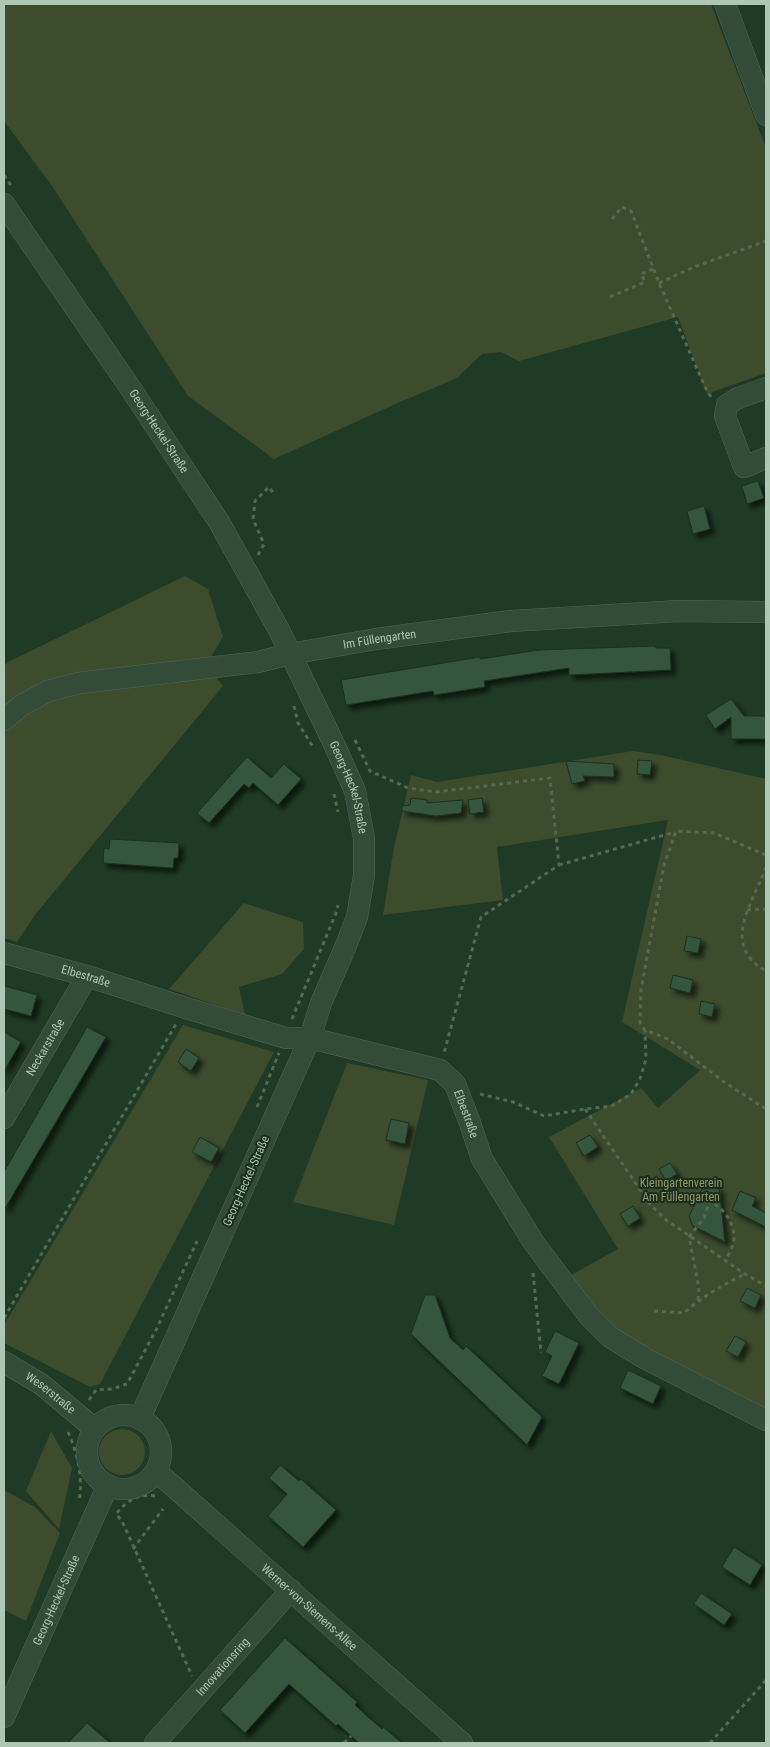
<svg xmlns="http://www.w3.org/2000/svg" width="770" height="1747" viewBox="0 0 770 1747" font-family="'Roboto Condensed',sans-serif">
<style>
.green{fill:#3c4c2d}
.building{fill:#35573d;stroke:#1a3120;filter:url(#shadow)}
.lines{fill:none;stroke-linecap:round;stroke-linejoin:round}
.minor-casing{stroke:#506857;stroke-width:22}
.path{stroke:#546950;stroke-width:3;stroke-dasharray:4 4;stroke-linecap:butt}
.minor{stroke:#334b39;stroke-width:21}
.labels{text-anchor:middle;stroke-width:4;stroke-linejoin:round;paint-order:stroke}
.street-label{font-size:12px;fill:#adc7b4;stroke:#182f1e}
.park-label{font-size:12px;fill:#9a9463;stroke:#182f1e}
</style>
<defs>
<filter id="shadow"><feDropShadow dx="4.5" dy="4.5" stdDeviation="2.5" flood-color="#0009"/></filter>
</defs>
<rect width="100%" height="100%" fill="#1f3b25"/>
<g class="green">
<path d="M 4,4 L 711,4 L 766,148 L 766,373 L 707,394 L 678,317 L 519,361 L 501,352 L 482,354 L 457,378 L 400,402 L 274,459 L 188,396 L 52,186 L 4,121 Z"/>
<path d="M 185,576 L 208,589 L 223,637 L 209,660 L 4,710 L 4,666 L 8,662 Z"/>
<path d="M 217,678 L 223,686 L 35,915 L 17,942 L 4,938 L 4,733 L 30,711 L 52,699 L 82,691 Z"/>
<path d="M 633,751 L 661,755 L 766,779 L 766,1412 L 632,1345 L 566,1278 L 618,1249 L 549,1137 L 641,1088 L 658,1108 L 700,1070 L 622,1022 L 668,820 L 497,847 L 503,900 L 383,915 L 394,847 L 411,775 L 437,782 Z"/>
<path d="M 244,903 L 303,922 L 304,949 L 282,974 L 239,987 L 245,1015 L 169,989 Z"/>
<path d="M 183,1025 L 274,1052 L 100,1384 L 90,1387 L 4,1343 L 4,1325 Z"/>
<path d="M 347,1063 L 428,1080 L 394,1225 L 293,1202 Z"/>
<circle cx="122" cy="1452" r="23"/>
<path d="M 51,1431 L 72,1468 L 59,1529 L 26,1491 Z"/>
<path d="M 4,1490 L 35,1507 L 60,1533 L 26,1621 L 4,1610 Z"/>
</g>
<g class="building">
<path d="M 758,481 L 764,498 L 747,504 L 742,486 Z"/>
<path d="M 704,506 L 710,529 L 693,534 L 687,511 Z"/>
<path d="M 656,646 L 656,648 L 670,648 L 671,670 L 569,675 L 569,668 L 484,681 L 485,687 L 434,695 L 433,691 L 346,705 L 341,680 L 480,657 L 480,659 L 539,650 Z"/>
<path d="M 731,699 L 744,716 L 766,716 L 766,739 L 731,739 L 731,717 L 715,729 L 706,715 Z"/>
<path d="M 247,757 L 271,778 L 284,764 L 301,779 L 278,805 L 253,783 L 249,788 L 244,784 L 209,823 L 197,813 Z"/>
<path d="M 638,760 L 652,761 L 650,775 L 637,774 Z"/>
<path d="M 566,761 L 614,764 L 614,777 L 583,776 L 585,781 L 572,784 Z"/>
<path d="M 411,798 L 427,800 L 427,803 L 463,800 L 461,813 L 436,816 L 402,811 L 402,806 L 410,805 Z"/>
<path d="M 482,798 L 484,812 L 470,814 L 468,800 Z"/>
<path d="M 110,839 L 179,843 L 178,858 L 174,858 L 173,868 L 103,863 L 104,848 L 109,849 Z"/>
<path d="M 687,936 L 701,939 L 698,953 L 684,951 Z"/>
<path d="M 673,975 L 693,980 L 690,993 L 670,988 Z"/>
<path d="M 4,986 L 37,995 L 31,1016 L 4,1009 Z"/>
<path d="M 701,1001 L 715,1004 L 712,1017 L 699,1014 Z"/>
<path d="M 87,1027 L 106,1037 L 4,1210 L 4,1172 Z"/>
<path d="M 4,1032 L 21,1042 L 4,1071 Z"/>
<path d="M 186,1049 L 199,1058 L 191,1071 L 178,1062 Z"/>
<path d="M 391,1119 L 409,1123 L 405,1144 L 386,1140 Z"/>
<path d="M 590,1135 L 598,1147 L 584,1156 L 576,1143 Z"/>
<path d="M 200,1137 L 219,1148 L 211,1162 L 192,1152 Z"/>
<path d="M 670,1163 L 677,1174 L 666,1181 L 659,1169 Z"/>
<path d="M 719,1187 L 725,1242 L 693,1226 L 689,1216 L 702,1189 Z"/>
<path d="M 740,1191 L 756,1198 L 752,1206 L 766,1213 L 766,1227 L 732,1210 Z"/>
<path d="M 633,1206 L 640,1218 L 628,1226 L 620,1214 Z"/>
<path d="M 747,1288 L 761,1295 L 755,1308 L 740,1301 Z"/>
<path d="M 425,1295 L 435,1295 L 450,1338 L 463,1350 L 466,1346 L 542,1417 L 527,1445 L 411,1334 Z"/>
<path d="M 555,1331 L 579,1343 L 559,1384 L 542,1376 L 552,1356 L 545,1352 Z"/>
<path d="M 735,1336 L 746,1342 L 738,1357 L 726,1351 Z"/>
<path d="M 628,1370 L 661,1386 L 653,1404 L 620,1388 Z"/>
<path d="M 280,1465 L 299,1481 L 301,1479 L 336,1510 L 303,1547 L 268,1516 L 287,1494 L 269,1478 Z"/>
<path d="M 734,1547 L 762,1565 L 750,1585 L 722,1567 Z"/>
<path d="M 701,1593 L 732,1614 L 724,1625 L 694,1604 Z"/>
<path d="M 285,1638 L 357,1702 L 355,1705 L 368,1717 L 382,1729 L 383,1727 L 402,1743 L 359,1743 L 338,1724 L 336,1726 L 289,1684 L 245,1733 L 220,1710 Z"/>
<path d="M 87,1723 L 110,1743 L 68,1743 Z"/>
</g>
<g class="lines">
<defs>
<g id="minor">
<path d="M 725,4 L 766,115"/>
<path id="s1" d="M 4,204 L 129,386 L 219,522 L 279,630 L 334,744 L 355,791 L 364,838 L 364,875 L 357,917 L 345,948 L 321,1003 L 310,1038 L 140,1418"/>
<path d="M 766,388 L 738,398 L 727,405 L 725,416 L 744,467 L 766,458"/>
<path id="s2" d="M 4,720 L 22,705 L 48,691 L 79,683 L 258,662 L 290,654 L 376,639 L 511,621 L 679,611 L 766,612"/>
<path id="s3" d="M 4,953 L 87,976 L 186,1008 L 286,1038 L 310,1038 L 440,1070 L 455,1084 L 470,1123 L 482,1159 L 534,1243 L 588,1315 L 610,1337 L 646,1359 L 766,1420"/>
<path id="s4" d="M 4,1118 L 87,976"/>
<path id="s5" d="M 4,1362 L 41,1384 L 95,1429"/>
<circle cx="124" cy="1452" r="37"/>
<path id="s6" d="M 156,1471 L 462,1743"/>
<path id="s7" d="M 4,1717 L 108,1485"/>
<path id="s8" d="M 155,1743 L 291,1590"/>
</g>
</defs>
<use href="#minor" class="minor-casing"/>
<g class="path">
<path d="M 4,175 L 12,187"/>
<path d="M 612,219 L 622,207 L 631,211 L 659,283 L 706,389 L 711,397"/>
<path d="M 659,283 L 694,267 L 766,241"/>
<path d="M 610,297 L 645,282 L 641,274 L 653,269"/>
<path d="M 258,555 L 264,544 L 253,519 L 255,501 L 269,487 L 274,494"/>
<path d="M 294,706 L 298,723 L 313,747"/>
<path d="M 355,740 L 370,771 L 408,788 L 436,792 L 550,778 L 559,865 L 481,917 L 444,1053"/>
<path d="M 334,794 L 338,812"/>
<path d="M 766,855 L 714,833 L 676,831 L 664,865 L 641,990 L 640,1023 L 645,1030 L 668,1039 L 724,1082 L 766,1109"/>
<path d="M 559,865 L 675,832"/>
<path d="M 766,867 C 754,902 719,945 766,971"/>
<path d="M 747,910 L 766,909"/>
<path d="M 292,1019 L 336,913 L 338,905"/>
<path d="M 480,1094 L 513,1102 L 544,1116 L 585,1109 L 612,1106 L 631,1094 L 640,1079 L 646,1059 L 645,1030"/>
<path d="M 257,1107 L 279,1053"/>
<path d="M 585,1109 L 649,1203 L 666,1220 L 745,1274 L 766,1286"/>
<path d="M 700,1198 C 719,1203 734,1218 734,1238 C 734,1246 728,1254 726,1261"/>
<path d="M 533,1273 L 541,1353"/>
<path d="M 698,1300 L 699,1288 L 689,1237 L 704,1218 L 710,1200"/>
<path d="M 654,1311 L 684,1313 C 703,1296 723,1285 745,1274"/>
<path d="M 4,1318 L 176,1024"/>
<path d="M 89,1400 L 96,1390 L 112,1389 L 127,1384 L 157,1328 L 197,1241"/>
<path d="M 68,1432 C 78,1454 83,1478 79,1502"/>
<path d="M 155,1496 C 137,1493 127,1501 116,1514 L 122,1521 L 192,1676"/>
<path d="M 133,1549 L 163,1509"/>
<path d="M 344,1743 L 351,1736"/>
<path d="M 710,1743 L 766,1680"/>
</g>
<use href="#minor" class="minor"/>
</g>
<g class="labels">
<g class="street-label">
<text dy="4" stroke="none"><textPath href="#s1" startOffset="275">Georg-Heckel-Straße</textPath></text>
<text dy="4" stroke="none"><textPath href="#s2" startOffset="389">Im Füllengarten</textPath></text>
<text dy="4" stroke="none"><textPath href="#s1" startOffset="680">Georg-Heckel-Straße</textPath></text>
<text dy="4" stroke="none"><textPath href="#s3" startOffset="85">Elbestraße</textPath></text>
<text dy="4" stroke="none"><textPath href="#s4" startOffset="82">Neckarstraße</textPath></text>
<text dy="4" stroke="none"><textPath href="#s3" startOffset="505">Elbestraße</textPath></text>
<text transform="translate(246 1181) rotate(-66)" y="4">Georg-Heckel-Straße</text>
<text dy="4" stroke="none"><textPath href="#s5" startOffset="56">Weserstraße</textPath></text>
<text dy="4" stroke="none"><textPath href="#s7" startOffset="128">Georg-Heckel-Straße</textPath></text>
<text dy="4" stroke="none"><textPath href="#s6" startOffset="205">Werner-von-Siemens-Allee</textPath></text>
<text dy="4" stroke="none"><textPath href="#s8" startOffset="102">Innovationsring</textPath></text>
</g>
<g class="park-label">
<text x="681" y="1187">Kleingartenverein<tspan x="681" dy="14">Am Füllengarten</tspan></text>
</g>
</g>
<rect width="770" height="1747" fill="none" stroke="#adc7b4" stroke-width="10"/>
</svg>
